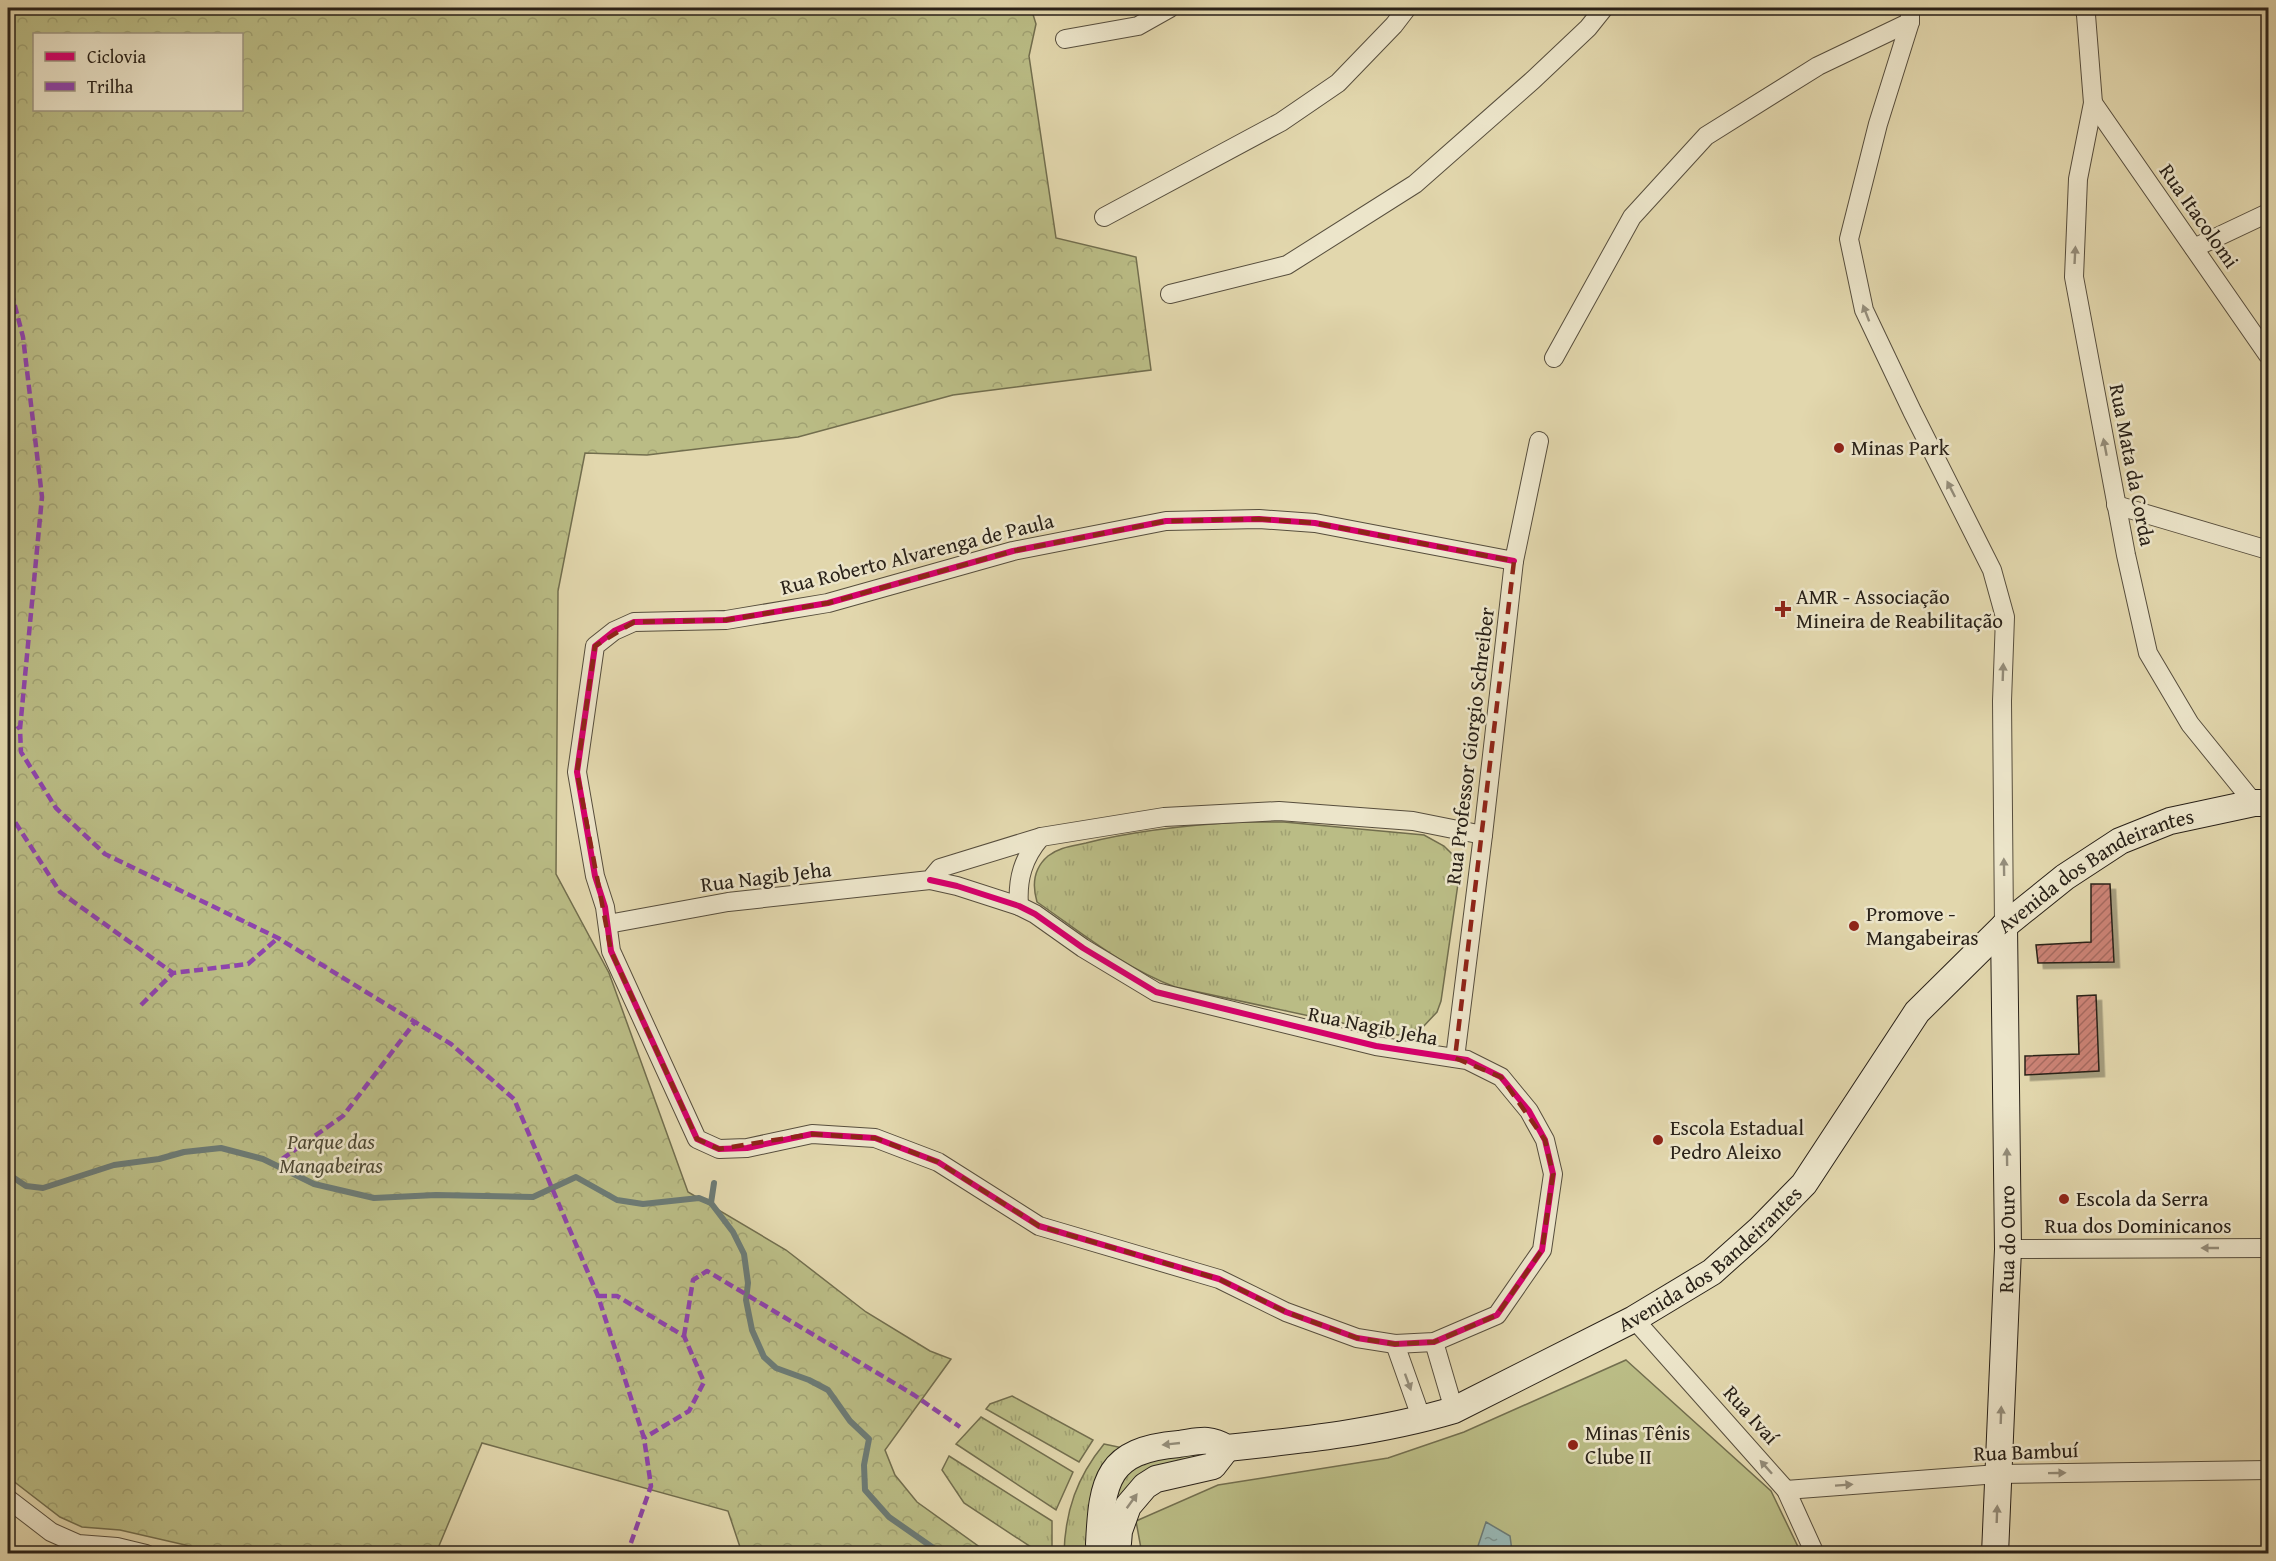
<svg xmlns="http://www.w3.org/2000/svg" width="2276" height="1561" viewBox="0 0 2276 1561" font-family="'Gentium Book Plus',serif">
<style>
.green{fill:#babc85;stroke:#726e4e;stroke-width:1.5}
.forest{fill:url(#forest-crowns);stroke:#726e4e;stroke-width:1.5;fill-rule:evenodd}
.park{fill:url(#park-tufts);stroke:#726e4e;stroke-width:1.5}
.water{fill:url(#water-ripples);stroke:#6c7b76;stroke-width:1.5}
.lines{fill:none;stroke-linecap:round;stroke-linejoin:round}
.stream{stroke:#6c7b76;stroke-width:6}
.building{fill:url(#building-hatch);stroke:#292118;stroke-width:1.5;filter:url(#shadow)}
.street-casing{stroke:#574e3d;stroke-width:20}
.secondary-casing{stroke:#292118;stroke-width:28}
.street{stroke:#ece5ca;stroke-width:18}
.secondary{stroke:#ece5ca;stroke-width:26}
.quiet{stroke:#8e44ad;stroke-width:4.5;stroke-dasharray:9 4.5;stroke-linecap:butt}
.cycleway-casing{stroke:#ece5ca;stroke-width:10}
.cycleway{stroke:#d6006c;stroke-width:6}
.oneway{fill:#948d7a}
.marked{fill:none;stroke:#8f2418;stroke-width:4.5;stroke-dasharray:12 8;stroke-linejoin:round}
.poi-dot{fill:#8f2418;stroke:#ece5ca;stroke-width:2}
.labels{text-anchor:middle;stroke-width:5;stroke-linejoin:round;paint-order:stroke}
.street-label{font-size:21px;fill:#292118;stroke:#ece5ca}
.poi-label{font-size:21px;fill:#292118;stroke:#ece5ca;text-anchor:start}
.park-label{font-size:21px;font-style:italic;fill:#4d4833;stroke:#ece5ca}
</style>
<defs>
<pattern id="forest-crowns" width="20" height="18" patternUnits="userSpaceOnUse" patternTransform="scale(1.5)"><rect width="20" height="18" fill="#babc85"/><path d="M2 6a3 3 0 1 1 6 0M12 15a3 3 0 1 1 6 0" fill="none" stroke="#a0a172"/></pattern>
<pattern id="park-tufts" width="24" height="20" patternUnits="userSpaceOnUse" patternTransform="scale(1.5)"><rect width="24" height="20" fill="#babc85"/><path d="M3 7l-1-3M5 7V3M7 7l1-3M15 17l-1-3M17 17v-4M19 17l1-3" fill="none" stroke="#a0a172"/></pattern>
<pattern id="water-ripples" width="26" height="14" patternUnits="userSpaceOnUse" patternTransform="scale(1.5)"><rect width="26" height="14" fill="#98b7b4"/><path d="M2 4q2-2 4 0t4 0M15 11q2-2 4 0t4 0" fill="none" stroke="#7c9491"/></pattern>
<pattern id="building-hatch" width="6" height="6" patternUnits="userSpaceOnUse" patternTransform="scale(1.5)"><rect width="6" height="6" fill="#cc8376"/><path d="M-1 1l2-2M0 6l6-6M5 7l2-2" fill="none" stroke="#a66b60"/></pattern>
<filter id="shadow"><feDropShadow dx="5.5" dy="5.5" stdDeviation="0" flood-color="#0004"/></filter>
</defs>
<rect width="100%" height="100%" fill="#e2d7ad"/>
<filter id="stains"><feTurbulence type="fractalNoise" baseFrequency=".00333" numOctaves="4"/><feColorMatrix values="0 0 0 0 .2 0 0 0 0 .09 0 0 0 0 .02 0 0 0 .5 -.17"/></filter>
<radialGradient id="worn" r=".72"><stop offset=".6" stop-color="#630" stop-opacity="0"/><stop offset="1" stop-color="#630" stop-opacity=".3"/></radialGradient>
<path class="green" d="M 1626,1360 L 1771,1491 L 1801,1553 L 1142,1554 L 1136,1521 L 1218,1485 L 1388,1458 L 1464,1432 Z"/>
<path class="forest" d="M 8,8 L 1031,8 L 1036,24 L 1029,56 L 1056,238 L 1136,257 L 1151,370 L 953,395 L 798,437 L 647,455 L 585,453 L 558,591 L 556,874 L 609,973 L 688,1192 L 786,1250 L 866,1312 L 930,1351 L 951,1359 L 885,1450 L 895,1475 L 917,1502 L 988,1553 L 742,1553 L 728,1511 L 482,1443 L 436,1553 L 220,1553 L 120,1530 L 82,1527 L 60,1517 L 8,1477 ZM 34,34 L 242,34 L 242,110 L 34,110 Z"/>
<g class="park">
<path d="M 1241,822 L 1284,822 L 1424,835 L 1444,846 L 1451,853 L 1460,870 L 1441,1001 L 1437,1012 L 1421,1029 L 1398,1035 L 1175,987 C 1124,968 1082,933 1037,902 C 1032,885 1034,868 1048,856 C 1059,847 1073,846 1086,843 C 1137,830 1189,825 1241,822 Z"/>
<path d="M 1012,1396 L 1093,1440 L 1079,1462 L 986,1409 L 990,1404 Z"/>
<path d="M 981,1417 L 1073,1472 L 1056,1510 L 956,1444 Z"/>
<path d="M 1104,1444 L 1128,1449 L 1094,1553 L 1064,1554 C 1065,1511 1077,1477 1104,1444 Z"/>
<path d="M 1219,1450 L 1131,1491 L 1106,1510 L 1129,1464 Z"/>
<path d="M 949,1456 L 1052,1521 L 1052,1553 L 1040,1553 L 964,1503 L 942,1470 Z"/>
</g>
<path class="water" d="M 1486,1522 L 1510,1536 L 1512,1551 L 1526,1548 L 1527,1553 L 1484,1553 L 1477,1549 Z"/>
<g class="lines">
<g class="stream">
<path d="M 8,1174 L 26,1186 L 43,1188 L 114,1165 L 159,1159 L 184,1152 L 221,1148 L 263,1159 L 314,1184 L 374,1198 L 436,1195 L 533,1197 L 576,1177 L 617,1200 L 643,1204 L 699,1198 L 711,1203 L 733,1232 L 744,1254 L 748,1283 L 746,1300 L 752,1330 L 764,1357 L 776,1368 L 809,1380 L 828,1390 L 850,1421 L 869,1439 L 864,1465 L 865,1490 L 889,1517 L 942,1554"/>
<path d="M 711,1203 L 714,1183"/>
</g>
</g>
<g class="building">
<path d="M 2091,884 L 2110,884 L 2114,962 L 2038,963 L 2036,945 L 2091,942 Z"/>
<path d="M 2096,995 L 2099,1071 L 2025,1075 L 2025,1056 L 2079,1054 L 2077,996 Z"/>
</g>
<g class="lines">
<defs>
<g id="street">
<path d="M 1910,8 L 1910,22 L 1878,124 L 1849,239 L 1864,310 L 1912,411 L 1992,570 L 2005,617 L 2002,701 L 2004,926"/>
<path d="M 2084,8 L 2086,15 L 2093,103 L 2078,179 L 2074,277 L 2126,555 L 2148,653 L 2190,724 L 2254,803"/>
<path d="M 1065,39 L 1138,26 L 1170,8"/>
<path d="M 2093,103 L 2268,355"/>
<path d="M 1104,217 L 1281,122 L 1338,83 L 1394,25 L 1407,8"/>
<path d="M 2194,248 L 2268,213"/>
<path d="M 1170,294 L 1287,265 L 1415,184 L 1533,80 L 1588,28 L 1604,8"/>
<path d="M 1554,358 L 1632,217 L 1706,136 L 1818,66 L 1910,22"/>
<path d="M 2116,505 L 2268,550"/>
<path d="M 930,880 L 957,886 L 1019,906 L 1035,914 L 1083,948 L 1156,992 L 1376,1046 L 1467,1060 L 1501,1077 L 1529,1111 L 1545,1140 L 1553,1174 L 1542,1250 L 1497,1315 L 1434,1342 L 1395,1344 L 1357,1338 L 1286,1312 L 1219,1279 L 1039,1226 L 938,1162 L 875,1138 L 812,1134 L 747,1148 L 719,1149 L 697,1139 L 611,951 L 605,907 L 595,876 L 577,772 L 595,646 L 614,631 L 634,622 L 726,620 L 828,603 L 1013,551 L 1166,521 L 1259,519 L 1315,523 L 1514,561"/>
<path d="M 1019,906 C 1017,879 1023,858 1041,837"/>
<path d="M 608,924 L 728,902 L 930,880 L 940,868 L 1041,837 L 1164,817 L 1279,811 L 1413,821 L 1483,835"/>
<path d="M 1455,1058 L 1483,835 L 1514,561 L 1539,441"/>
<path d="M 2008,1249 L 2268,1248"/>
<path d="M 1634,1319 L 1786,1490 L 1815,1554"/>
<path d="M 1434,1342 L 1454,1410"/>
<path d="M 1395,1344 L 1422,1420"/>
<path d="M 1786,1490 L 1998,1474 L 2268,1470"/>
<path d="M 8,1499 L 51,1532 L 78,1544 L 117,1547 L 146,1554"/>
</g>
<g id="secondary">
<path id="s1" d="M 1110,1554 L 1099,1544 C 1102,1480 1107,1450 1179,1444 C 1200,1441 1208,1437 1227,1448 C 1304,1440 1380,1432 1454,1410 L 1634,1319 L 1712,1272 L 1759,1230 L 1804,1184 L 1917,1012 L 2004,926 L 2065,877 L 2120,841 L 2170,821 L 2254,803 L 2268,803"/>
<path d="M 1111,1554 L 1118,1543 L 1119,1531 L 1128,1506 L 1145,1486 L 1156,1479 L 1213,1466 L 1227,1448"/>
<path id="s2" d="M 1995,1554 L 2008,1249 L 2004,926"/>
</g>
</defs>
<use href="#street" class="street-casing"/>
<use href="#secondary" class="secondary-casing"/>
<use href="#street" class="street"/>
<use href="#secondary" class="secondary"/>
<g class="quiet">
<path d="M 8,279 L 23,337 L 42,497 L 20,729 L 21,752 L 56,808 L 105,854 L 278,938 L 451,1044 L 514,1099 L 598,1296 L 644,1438 L 651,1486 L 627,1554"/>
<path d="M 8,716 L 20,729"/>
<path d="M 8,811 L 60,892 L 173,973 L 248,964 L 278,938"/>
<path d="M 141,1005 L 173,973"/>
<path d="M 282,1159 L 343,1116 L 415,1022"/>
<path d="M 598,1296 L 617,1296 L 684,1336 L 704,1382 L 689,1411 L 644,1438"/>
<path d="M 684,1336 L 693,1280 L 707,1271 L 914,1395 L 960,1427"/>
</g>
<defs>
<path id="cycleway" d="M 930,880 L 957,886 L 1019,906 L 1035,914 L 1083,948 L 1156,992 L 1376,1046 L 1467,1060 L 1501,1077 L 1529,1111 L 1545,1140 L 1553,1174 L 1542,1250 L 1497,1315 L 1434,1342 L 1395,1344 L 1357,1338 L 1286,1312 L 1219,1279 L 1039,1226 L 938,1162 L 875,1138 L 812,1134 L 747,1148 L 719,1149 L 697,1139 L 611,951 L 605,907 L 595,876 L 577,772 L 595,646 L 614,631 L 634,622 L 726,620 L 828,603 L 1013,551 L 1166,521 L 1259,519 L 1315,523 L 1514,561"/>
</defs>
<use href="#cycleway" class="cycleway-casing"/>
<use href="#cycleway" class="cycleway"/>
</g>
<defs><path id="oneway-solid" d="M-6-.8H1V-3.2L6.5 0L1 3.2V.8H-6Z" transform="scale(1.5)"/></defs>
<g class="oneway">
<use href="#oneway-solid" transform="translate(2075 255) rotate(-87)"/>
<use href="#oneway-solid" transform="translate(1866 313) rotate(-111)"/>
<use href="#oneway-solid" transform="translate(2105 447) rotate(-101)"/>
<use href="#oneway-solid" transform="translate(1951 489) rotate(-117)"/>
<use href="#oneway-solid" transform="translate(2003 672) rotate(-88)"/>
<use href="#oneway-solid" transform="translate(2004 867) rotate(-91)"/>
<use href="#oneway-solid" transform="translate(2007 1157) rotate(-91)"/>
<use href="#oneway-solid" transform="translate(2210 1248) rotate(180)"/>
<use href="#oneway-solid" transform="translate(1408 1382) rotate(70)"/>
<use href="#oneway-solid" transform="translate(2001 1415) rotate(-88)"/>
<use href="#oneway-solid" transform="translate(1171 1444) rotate(174)"/>
<use href="#oneway-solid" transform="translate(1766 1467) rotate(-132)"/>
<use href="#oneway-solid" transform="translate(2057 1473) rotate(-1)"/>
<use href="#oneway-solid" transform="translate(1844 1485) rotate(-4)"/>
<use href="#oneway-solid" transform="translate(1132 1501) rotate(-54)"/>
<use href="#oneway-solid" transform="translate(1997 1514) rotate(-88)"/>
</g>
<path class="marked" d="M 1259,519 L 1315,523 L 1514,561 L 1455,1058 L 1501,1077 L 1545,1140 L 1553,1174 L 1542,1250 L 1497,1315 L 1434,1342 L 1395,1344 L 1357,1338 L 1286,1312 L 1219,1279 L 1039,1226 L 938,1162 L 875,1138 L 812,1134 L 719,1149 L 697,1139 L 611,951 L 577,772 L 595,646 L 634,622 L 726,620 L 828,603 L 1013,551 L 1166,521 Z"/>
<g class="poi-dot">
<circle cx="1839" cy="448" r="6"/>
<path d="M1780 600h6v6h6v6h-6v6h-6v-6h-6v-6h6z"/>
<circle cx="1854" cy="926" r="6"/>
<circle cx="1658" cy="1140" r="6"/>
<circle cx="2064" cy="1199" r="6"/>
<circle cx="1573" cy="1445" r="6"/>
</g>
<g class="labels">
<g class="street-label">
<text transform="translate(2199 216) rotate(55)" y="7">Rua Itacolomi</text>
<text transform="translate(2132 465) rotate(79)" y="7">Rua Mata da Corda</text>
<text transform="translate(917 554) rotate(-14)" y="7">Rua Roberto Alvarenga de Paula</text>
<text transform="translate(1470 746) rotate(-83)" y="7">Rua Professor Giorgio Schreiber</text>
<text dy="7" stroke="none"><textPath href="#s1" startOffset="1300">Avenida dos Bandeirantes</textPath></text>
<text transform="translate(766 877) rotate(-7)" y="7">Rua Nagib Jeha</text>
<text transform="translate(1373 1026) rotate(11)" y="7">Rua Nagib Jeha</text>
<text x="2138" y="1233">Rua dos Dominicanos</text>
<text dy="7" stroke="none"><textPath href="#s2" startOffset="315">Rua do Ouro</textPath></text>
<text dy="7" stroke="none"><textPath href="#s1" startOffset="742">Avenida dos Bandeirantes</textPath></text>
<text transform="translate(1751 1415) rotate(48)" y="7">Rua Ivaí</text>
<text transform="translate(2026 1452) rotate(-2)" y="7">Rua Bambuí</text>
</g>
<g class="poi-label">
<text x="1851" y="455">Minas Park</text>
<text x="1796" y="604">AMR - Associação<tspan x="1796" dy="24">Mineira de Reabilitação</tspan></text>
<text x="1866" y="921">Promove -<tspan x="1866" dy="24">Mangabeiras</tspan></text>
<text x="1670" y="1135">Escola Estadual<tspan x="1670" dy="24">Pedro Aleixo</tspan></text>
<text x="2076" y="1206">Escola da Serra</text>
<text x="1585" y="1440">Minas Tênis<tspan x="1585" dy="24">Clube II</tspan></text>
</g>
<g class="park-label">
<text x="331" y="1149">Parque das<tspan x="331" dy="24">Mangabeiras</tspan></text>
</g>
</g>
<rect width="2276" height="1561" fill="none" stroke="#e2d7ad" stroke-width="30"/>
<rect x="9" y="9" width="2258" height="1543" fill="none" stroke="#292118" stroke-width="3"/>
<rect x="15" y="15" width="2246" height="1531" fill="none" stroke="#292118" stroke-width="1.5"/>
<rect x="33" y="33" width="210" height="78" fill="#ece5ca" stroke="#9e9783" stroke-width="1.5"/>
<rect x="45" y="52" width="30" height="9" fill="#d6006c" stroke="#9e9783" stroke-width="1.5"/>
<text x="87" y="63" font-size="18" fill="#292118">Ciclovia</text>
<rect x="45" y="82" width="30" height="9" fill="#8e44ad" stroke="#9e9783" stroke-width="1.5"/>
<text x="87" y="93" font-size="18" fill="#292118">Trilha</text>
<rect width="100%" height="100%" filter="url(#stains)"/>
<rect width="100%" height="100%" fill="url(#worn)"/>
</svg>
